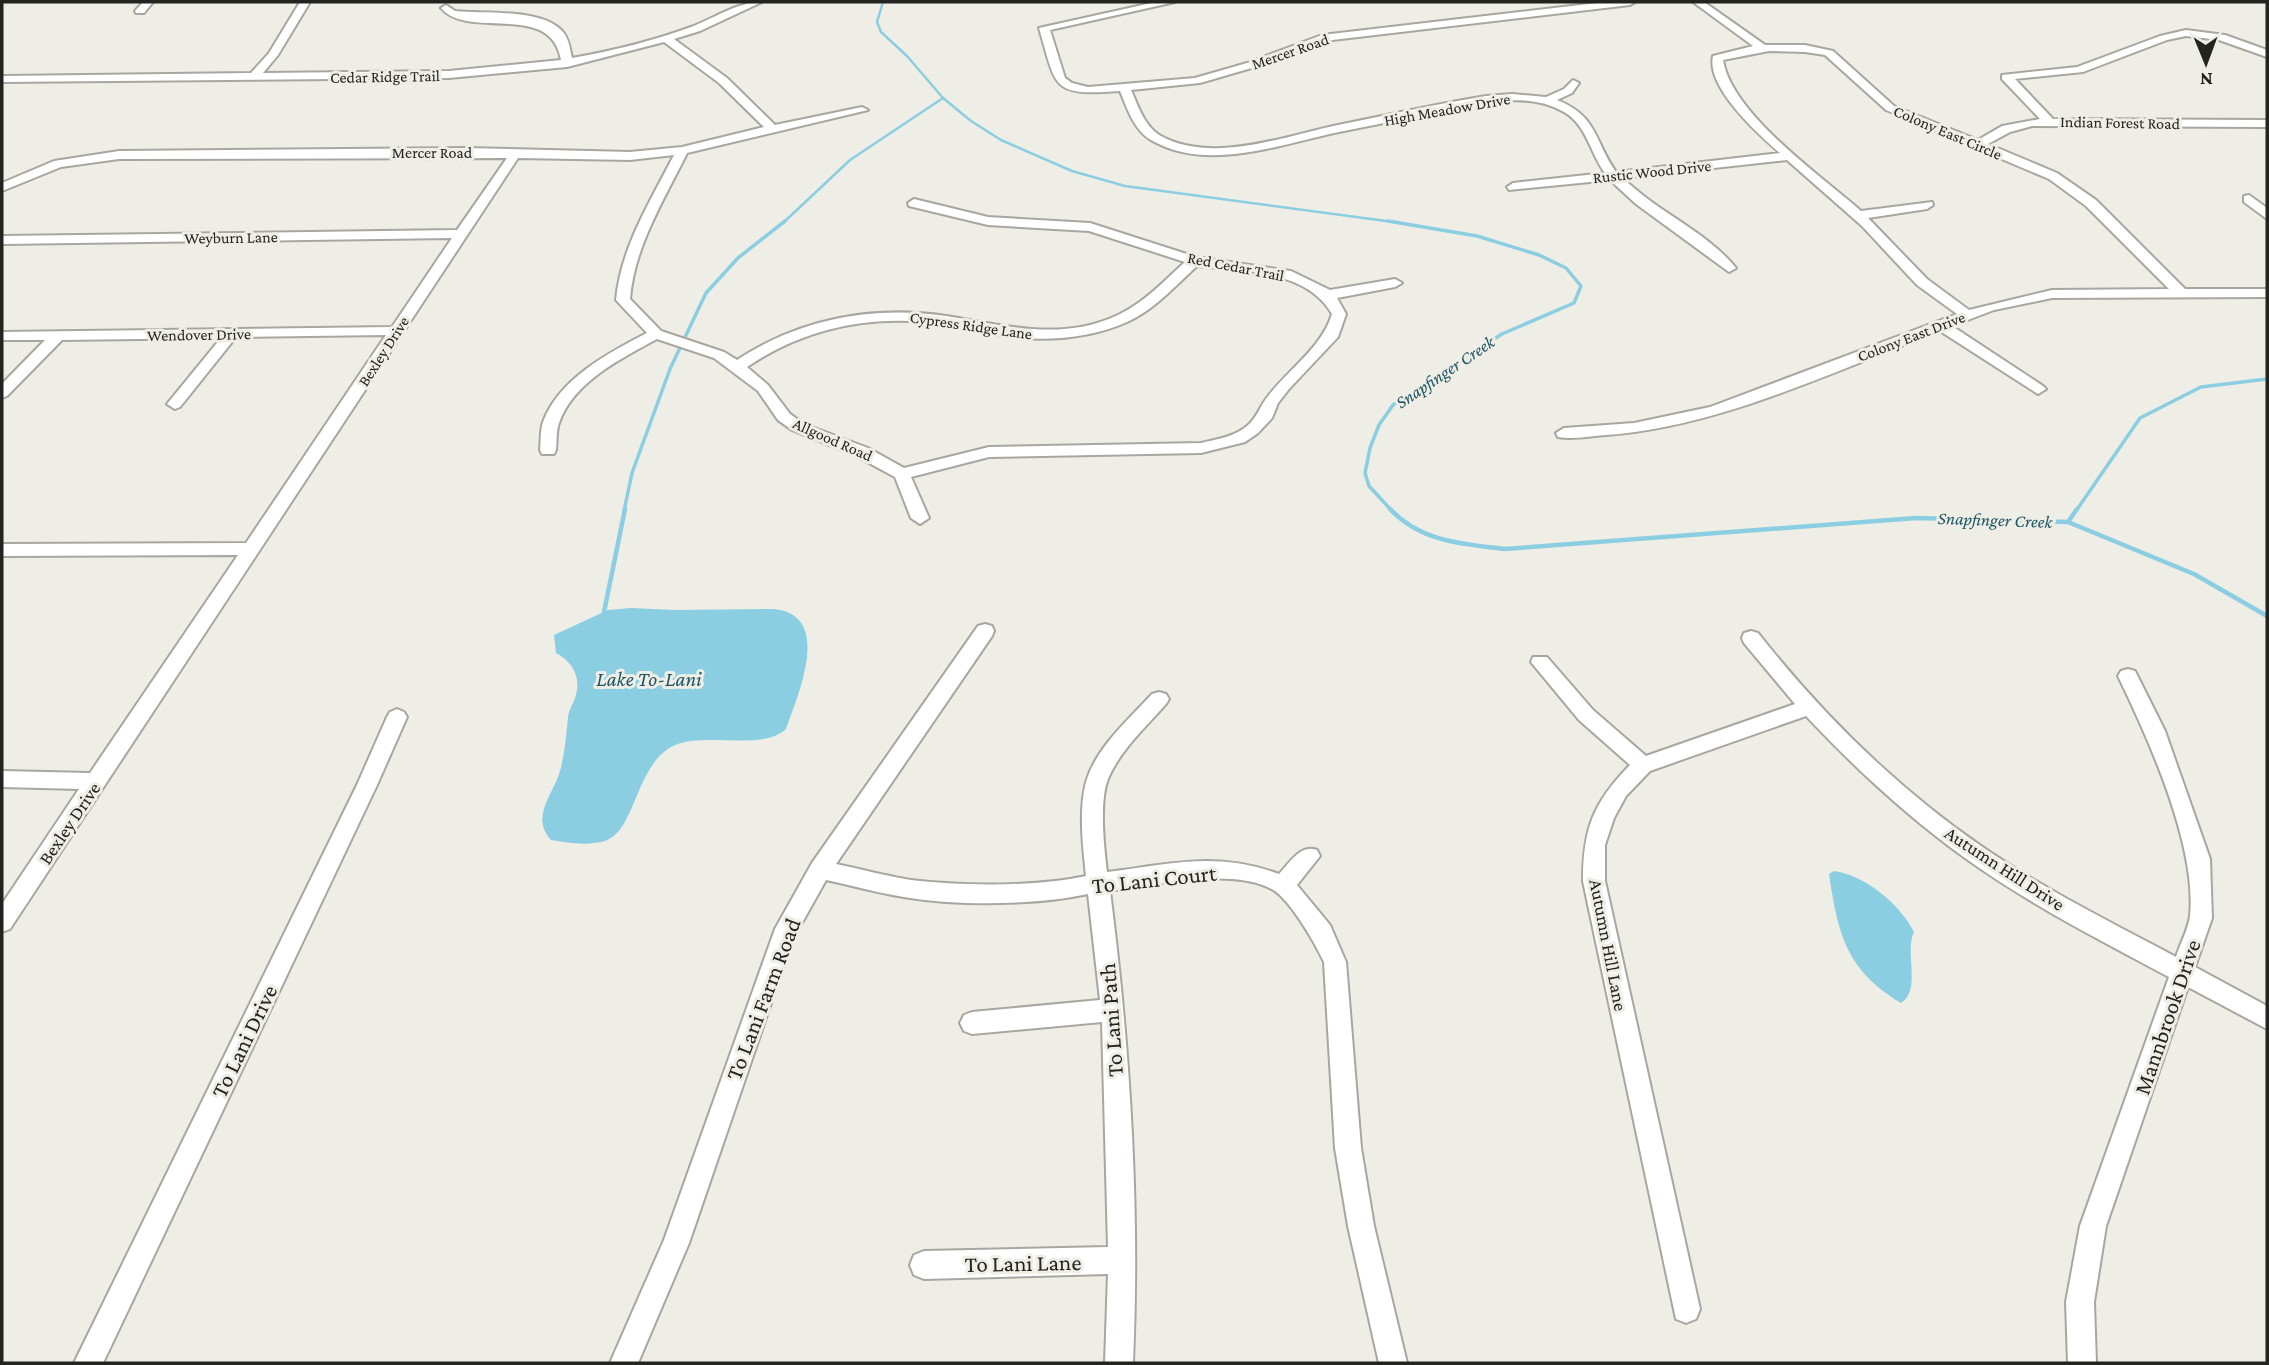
<svg xmlns="http://www.w3.org/2000/svg" width="2269" height="1365" viewBox="0 0 2269 1365" font-family="'Crimson Pro',serif">
<style>
.water{fill:#8bcee2}
.lines{fill:none;stroke-linecap:round;stroke-linejoin:round}
.stream-far2{stroke:#8bcee2;stroke-width:2.5}
.stream-far1{stroke:#8bcee2;stroke-width:3.5}
.stream{stroke:#8bcee2;stroke-width:4.5}
.street-casing{stroke:#a8a69f;stroke-width:4}
.street{fill:#fff;fill-rule:evenodd}
.labels{text-anchor:middle;stroke-width:6;stroke-linejoin:round;paint-order:stroke}
.far-street-label{font-size:16px;fill:#232320;stroke:#efeee6}
.far-water-label{font-size:18px;font-style:italic;fill:#1e5664;stroke:#efeee6}
.street-label{font-size:19px;fill:#232320;stroke:#efeee6}
.water-label{font-size:21px;font-style:italic;fill:#1e5664;stroke:#efeee6}
.near-street-label{font-size:23px;fill:#232320;stroke:#efeee6}
</style>
<rect width="100%" height="100%" fill="#efeee6"/>
<g class="water">
<path d="M 631,608 L 674,610 L 773,609 C 834,614 798,694 786,729 C 764,750 711,734 681,743 C 635,756 638,830 605,841 C 587,846 568,843 551,840 C 530,817 553,795 560,771 C 565,753 566,735 568,718 C 568,711 573,704 575,698 C 582,678 573,662 556,653 L 554,635 L 608,610 Z"/>
<path d="M 1834,871 C 1865,875 1901,905 1914,932 C 1904,952 1922,990 1901,1003 C 1846,970 1838,934 1829,874 Z"/>
</g>
<g class="lines">
<g class="stream-far2">
<path d="M 883,2 L 877,22 L 881,32 L 907,56 L 943,98 L 971,121 L 1001,140 L 1072,171 L 1125,186 L 1401,223"/>
<path d="M 783,223 L 850,160 L 943,98"/>
</g>
<g class="stream-far1">
<path d="M 1388,221 L 1477,236 L 1539,255 L 1566,268 L 1581,286 L 1574,303 L 1502,334 L 1393,405 L 1379,425 L 1370,448 L 1365,473 L 1369,486 L 1392,511"/>
<path d="M 624,511 L 632,473 L 670,369 L 706,293 L 738,258 L 785,221"/>
<path d="M 2076,511 L 2140,418 L 2201,387 L 2267,379"/>
</g>
<g class="stream">
<path d="M 1390,509 C 1421,542 1462,544 1505,549 L 1916,518 L 2068,522 L 2194,574 L 2267,616"/>
<path d="M 2068,522 L 2077,509"/>
<path d="M 604,612 L 625,509"/>
</g>
<defs>
<g id="street">
<path d="M 143,2 L 153,2 L 144,13 L 136,13 L 135,11 Z"/>
<path d="M 300,2 L 310,2 L 278,55 L 263,73 L 449,71 L 561,60 C 551,0 469,41 441,8 L 446,5 L 455,11 C 484,14 543,8 563,32 C 569,39 570,49 572,58 C 612,51 653,41 691,27 C 715,18 737,2 762,2 L 700,31 L 674,39 L 727,78 L 775,125 L 862,107 L 868,110 L 687,153 C 664,200 634,247 630,299 L 661,331 L 724,352 L 737,360 C 799,319 872,305 946,316 C 1004,325 1061,342 1118,315 C 1144,303 1164,281 1185,262 L 1089,231 L 988,225 L 909,206 L 908,203 L 914,199 L 988,217 L 1090,223 L 1196,257 L 1291,271 L 1330,290 L 1395,279 L 1402,283 L 1395,287 L 1337,298 L 1346,314 L 1338,337 L 1289,389 L 1278,403 L 1272,418 L 1258,433 L 1245,442 L 1201,453 L 989,457 L 911,477 L 929,518 L 920,524 L 911,518 L 895,477 L 856,456 L 792,430 L 778,420 L 758,391 L 714,358 L 657,339 C 622,358 573,382 559,423 C 556,431 557,441 556,450 L 554,454 L 542,454 L 540,450 C 541,441 540,431 543,422 C 559,379 608,353 647,333 L 616,300 C 621,247 650,202 674,155 L 630,160 L 518,158 L 10,929 L 2,932 L 2,904 L 79,789 L 2,787 L 2,771 L 90,773 L 238,555 L 2,556 L 2,544 L 246,543 L 386,335 L 236,337 L 180,407 L 175,409 L 167,404 L 221,338 L 62,340 L 7,396 L 2,398 L 2,384 L 45,340 L 2,340 L 2,332 L 392,327 L 452,238 L 2,244 L 2,236 L 457,230 L 507,158 L 119,159 L 61,167 L 2,191 L 2,183 L 54,161 L 119,151 L 468,148 L 630,152 L 682,147 L 764,127 L 719,83 L 664,42 L 567,67 L 449,78 L 2,82 L 2,76 L 251,73 L 269,53 ZM 1197,266 C 1243,272 1306,269 1332,314 C 1322,347 1290,368 1269,395 C 1260,405 1258,417 1247,426 C 1234,437 1217,439 1201,443 L 989,447 L 904,468 L 868,448 L 804,424 L 790,414 L 768,385 L 747,367 C 806,327 873,314 944,324 C 960,326 975,332 991,334 C 1036,342 1084,341 1127,322 C 1154,310 1175,286 1197,266 Z"/>
<path d="M 1156,2 L 1175,2 L 1050,30 L 1065,78 L 1072,83 L 1088,87 L 1195,78 L 1247,63 L 1322,35 L 1606,2 L 1635,2 L 1630,5 L 1324,41 L 1255,67 L 1200,83 L 1131,90 C 1138,106 1144,125 1159,135 C 1212,165 1284,136 1338,125 C 1387,115 1437,104 1486,96 L 1512,94 L 1546,97 L 1564,89 L 1573,80 L 1579,83 L 1572,93 L 1557,100 C 1598,116 1594,141 1616,172 L 1780,153 C 1758,134 1706,87 1713,56 L 1753,46 L 1693,2 L 1704,2 L 1765,45 L 1805,45 L 1833,51 L 1894,106 L 1978,140 L 2002,126 L 2040,119 L 2002,79 L 2002,75 L 2077,67 L 2160,36 L 2186,30 L 2225,35 L 2267,50 L 2267,57 L 2219,40 L 2186,36 L 2167,40 L 2083,72 L 2015,79 L 2053,119 L 2267,120 L 2267,127 L 2032,126 L 2010,132 L 1988,144 L 2057,173 L 2096,200 L 2185,289 L 2267,289 L 2267,297 L 2052,298 L 1994,310 L 1952,326 L 2043,386 L 2046,389 L 2038,394 L 1940,331 C 1834,371 1719,427 1606,435 C 1591,436 1573,440 1558,437 L 1556,433 L 1564,428 L 1634,423 L 1710,407 L 1957,314 L 1917,285 L 1862,226 L 1787,160 L 1623,178 C 1657,212 1706,231 1736,268 L 1729,272 L 1636,204 L 1610,180 L 1509,190 L 1507,187 L 1513,183 L 1605,173 C 1590,153 1587,125 1564,112 C 1528,91 1482,103 1444,111 C 1409,118 1374,125 1339,132 C 1281,144 1207,173 1151,140 C 1134,130 1127,108 1120,91 C 1051,96 1057,89 1039,28 ZM 1769,51 L 1805,52 L 1825,55 L 1886,110 L 2049,179 L 2086,206 L 2169,289 L 2052,290 L 1969,310 L 1927,279 L 1868,218 L 1927,209 L 1933,205 L 1932,202 L 1861,211 C 1821,176 1731,113 1723,60 Z"/>
<path d="M 2249,195 L 2267,208 L 2267,219 L 2244,202 L 2244,196 Z"/>
<path d="M 985,624 L 992,626 L 994,631 L 992,636 L 836,864 C 861,869 886,876 911,880 C 962,886 1036,887 1086,876 C 1083,847 1078,807 1087,779 C 1098,746 1129,719 1152,694 L 1159,692 L 1166,694 L 1169,699 L 1166,704 C 1146,727 1120,750 1108,779 C 1099,801 1104,848 1107,872 C 1172,864 1216,851 1279,874 C 1290,863 1300,844 1317,850 L 1320,856 L 1297,885 L 1330,925 L 1346,962 L 1361,1148 L 1374,1226 L 1407,1363 L 1379,1363 L 1348,1226 L 1335,1148 L 1324,962 C 1315,943 1292,903 1275,891 C 1236,866 1153,885 1110,891 C 1130,1047 1140,1206 1133,1363 L 1105,1363 L 1108,1274 L 924,1279 L 914,1275 L 910,1265 L 914,1255 L 924,1251 L 1108,1247 L 1102,1022 L 972,1034 L 964,1031 L 960,1023 L 964,1015 L 972,1012 L 1100,1000 L 1088,894 C 1038,905 961,906 910,898 C 882,894 854,886 826,880 L 793,939 L 689,1243 L 638,1363 L 610,1363 L 664,1240 L 775,929 L 812,863 L 978,626 Z"/>
<path d="M 1751,631 L 1758,633 C 1821,713 1897,788 1981,846 C 2042,888 2110,922 2176,957 C 2180,944 2188,930 2190,916 C 2197,846 2149,740 2118,676 L 2121,671 L 2128,669 L 2135,671 L 2165,731 L 2210,859 L 2212,918 L 2195,967 L 2267,1006 L 2267,1029 L 2188,987 L 2106,1226 L 2094,1302 L 2096,1363 L 2068,1363 L 2066,1302 L 2080,1226 L 2169,977 C 2100,940 2029,904 1965,858 C 1908,817 1854,767 1806,716 L 1650,771 L 1626,796 L 1614,818 L 1605,845 L 1605,881 L 1700,1309 L 1696,1319 L 1686,1323 L 1676,1319 L 1583,881 C 1583,829 1593,803 1630,765 L 1579,720 L 1531,662 L 1533,657 L 1547,657 L 1593,710 L 1646,756 L 1795,704 L 1744,643 L 1742,638 L 1744,633 Z"/>
<path d="M 397,709 L 404,712 L 407,717 L 377,785 L 103,1363 L 74,1363 L 357,785 L 387,717 L 390,712 Z"/>
</g>
</defs>
<use href="#street" class="street-casing"/>
<use href="#street" class="street"/>
</g>
<g class="labels">
<g class="far-street-label">
<text transform="translate(1290 51) rotate(-19)" y="6">Mercer Road</text>
<text transform="translate(385 76) rotate(-1)" y="6">Cedar Ridge Trail</text>
<text transform="translate(1447 109) rotate(-10)" y="6">High Meadow Drive</text>
<text transform="translate(2120 122) rotate(1)" y="6">Indian Forest Road</text>
<text transform="translate(1948 132) rotate(23)" y="6">Colony East Circle</text>
<text x="432" y="158">Mercer Road</text>
<text transform="translate(1652 171) rotate(-6)" y="6">Rustic Wood Drive</text>
<text transform="translate(231 237) rotate(-1)" y="6">Weyburn Lane</text>
<text transform="translate(1236 266) rotate(11)" y="6">Red Cedar Trail</text>
<text transform="translate(971 325) rotate(8)" y="6">Cypress Ridge Lane</text>
<text transform="translate(199 334) rotate(-1)" y="6">Wendover Drive</text>
<text transform="translate(1911 336) rotate(-21)" y="6">Colony East Drive</text>
<text transform="translate(383 351) rotate(-57)" y="6">Bexley Drive</text>
<text transform="translate(833 439) rotate(24)" y="6">Allgood Road</text>
</g>
<g class="far-water-label">
<text transform="translate(1445 372) rotate(-34)" y="6">Snapfinger Creek</text>
<text transform="translate(1995 520) rotate(2)" y="6">Snapfinger Creek</text>
</g>
<g class="street-label">
<text transform="translate(69 823) rotate(-56)" y="7">Bexley Drive</text>
<text transform="translate(2005 868) rotate(33)" y="7">Autumn Hill Drive</text>
<text transform="translate(1609 945) rotate(79)" y="7">Autumn Hill Lane</text>
</g>
<g class="water-label">
<text x="649" y="686">Lake To-Lani</text>
</g>
<g class="near-street-label">
<text transform="translate(1154 879) rotate(-6)" y="8">To Lani Court</text>
<text transform="translate(763 999) rotate(-69)" y="8">To Lani Farm Road</text>
<text transform="translate(2167 1017) rotate(-71)" y="8">Mannbrook Drive</text>
<text transform="translate(1111 1020) rotate(-94)" y="8">To Lani Path</text>
<text transform="translate(244 1041) rotate(-64)" y="8">To Lani Drive</text>
<text transform="translate(1023 1263) rotate(-1)" y="8">To Lani Lane</text>
</g>
</g>
<rect width="2269" height="1365" fill="none" stroke="#232320" stroke-width="7"/>
<g transform="translate(2206 63) rotate(179)" stroke="#efeee6" stroke-width="5" paint-order="stroke">
<path d="M0-5L12 26L0 18L-12 26Z" fill="#232320"/>
<text y="-10" font-size="19" font-weight="bold" text-anchor="middle" fill="#232320">N</text>
</g>
</svg>
